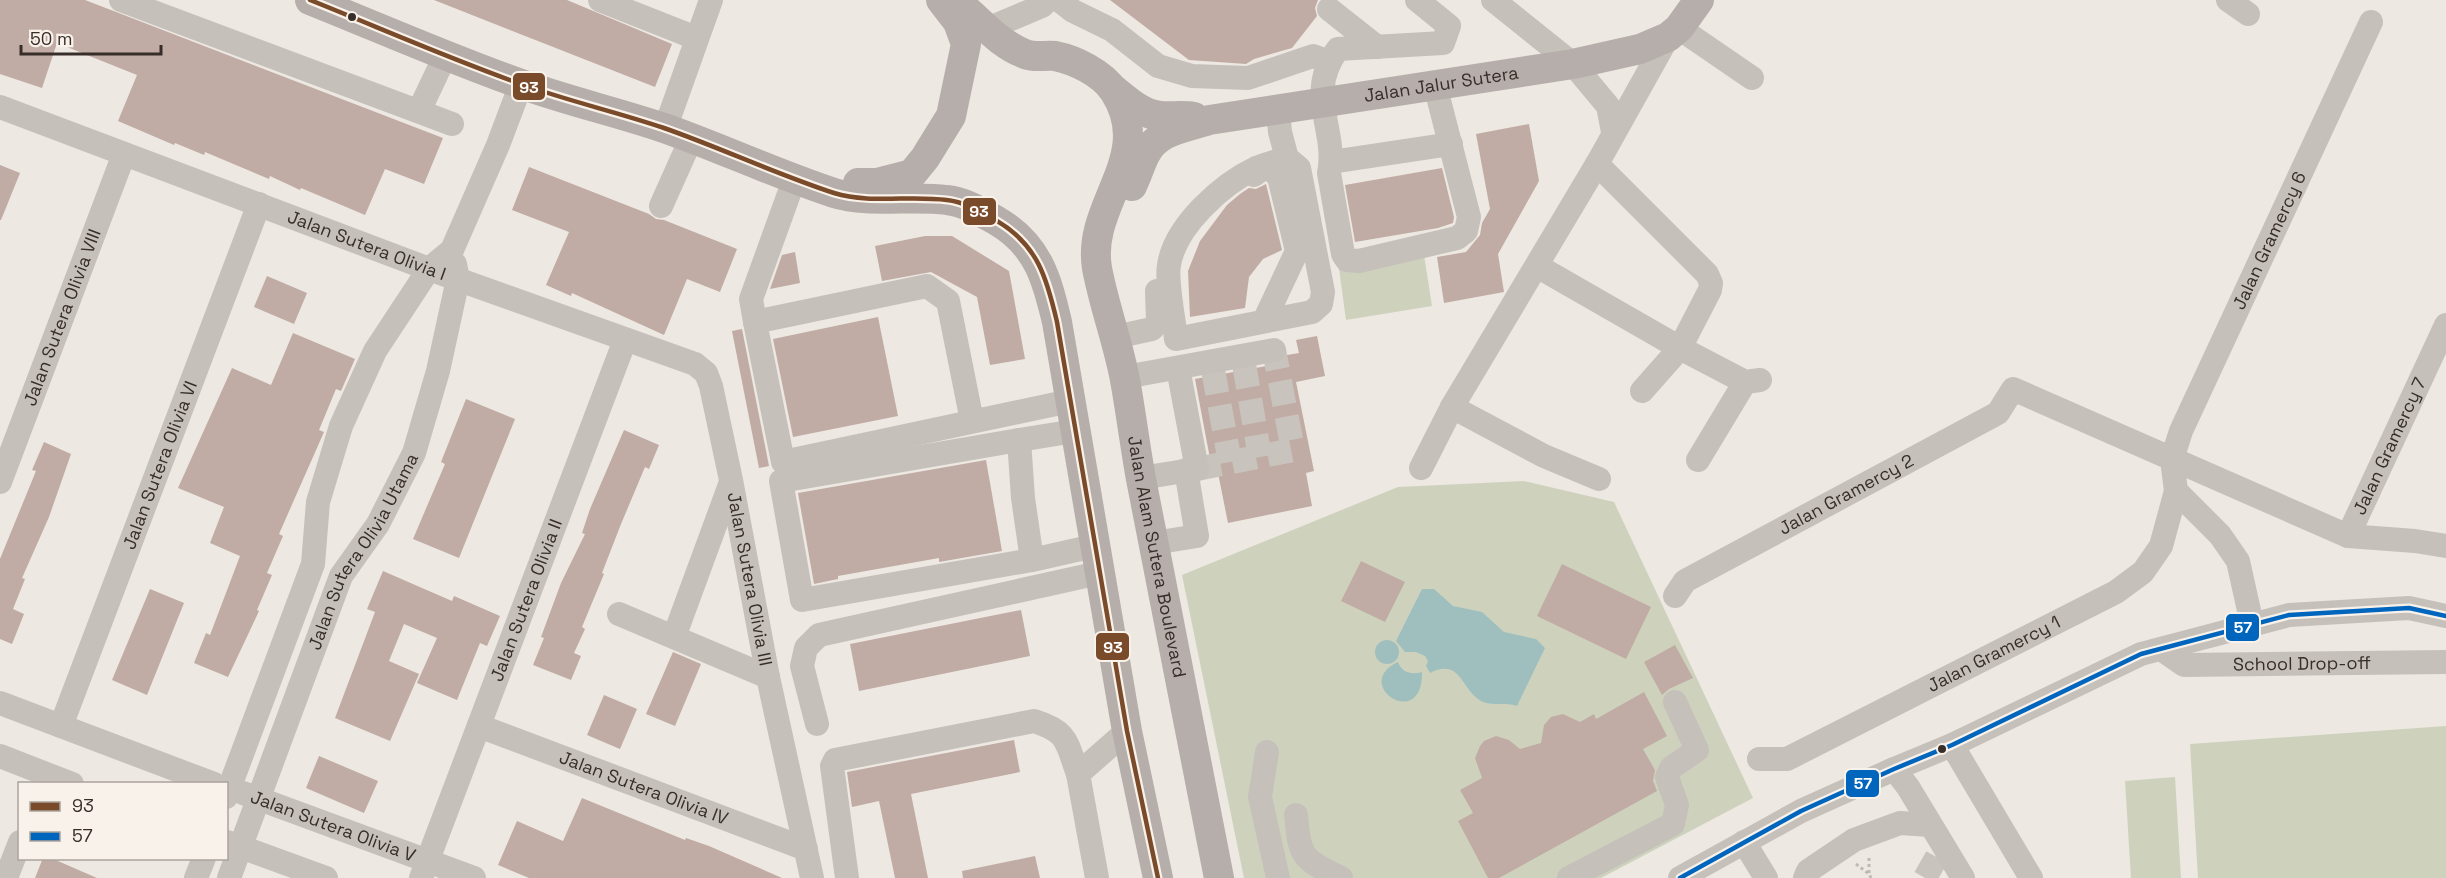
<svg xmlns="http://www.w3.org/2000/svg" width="2446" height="878" viewBox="0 0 2446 878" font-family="'Space Grotesk',sans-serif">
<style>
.green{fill:#ced2bd}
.water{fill:#9fbfbe}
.building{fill:#c0aca4}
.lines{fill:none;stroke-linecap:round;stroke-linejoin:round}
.minor-tunnel{stroke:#c9c3bd;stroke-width:24;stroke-dasharray:24 12;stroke-linecap:butt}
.path{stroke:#bfb9b4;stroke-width:3;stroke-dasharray:3 3;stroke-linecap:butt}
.minor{stroke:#c6c0bb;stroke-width:24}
.major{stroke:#b5aeaa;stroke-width:30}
.bus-1-casing{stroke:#f9f2ea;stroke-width:9}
.bus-2-casing{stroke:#f9f2ea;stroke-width:9}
.bus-1{stroke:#7a4b2a;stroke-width:4.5}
.bus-2{stroke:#0065bd;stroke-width:4.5}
.bus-dot{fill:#372d29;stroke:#f9f2ea;stroke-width:2}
.labels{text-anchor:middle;stroke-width:4.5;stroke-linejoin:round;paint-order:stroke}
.street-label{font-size:18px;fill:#372d29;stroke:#f9f2ea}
.line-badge{stroke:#f9f2ea;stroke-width:2}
.badge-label{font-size:16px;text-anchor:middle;font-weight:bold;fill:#fff}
</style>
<rect width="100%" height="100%" fill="#ede8e2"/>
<g class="green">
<path d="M 1424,255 L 1432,306 L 1346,320 L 1339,269 Z"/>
<path d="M 1524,481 L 1614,502 L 1753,798 L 1601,878 L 1244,878 L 1182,575 L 1398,487 Z"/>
<path d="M 2446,726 L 2446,878 L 2198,878 L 2190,744 Z"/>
<path d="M 2175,777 L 2181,878 L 2131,878 L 2125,781 Z"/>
</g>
<g class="water">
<path d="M 1422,589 L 1434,589 L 1453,606 L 1482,612 L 1504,632 L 1536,639 L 1545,648 L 1517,706 C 1506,702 1494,706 1483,702 C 1461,692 1462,657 1430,673 L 1426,666 L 1428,661 L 1425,656 L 1416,652 L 1405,652 L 1396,641 Z"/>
<circle cx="1387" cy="652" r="12"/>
<path d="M 1398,662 C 1402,673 1412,675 1422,672 C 1423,733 1350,684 1398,662 Z"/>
</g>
<g class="building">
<path d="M 0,0 L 85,0 L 443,138 L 424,184 L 385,169 L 365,215 L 301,188 L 300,190 L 270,176 L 269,179 L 205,152 L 204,155 L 175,143 L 174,145 L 118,121 L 137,75 L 57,43 L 42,88 L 0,74 Z"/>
<path d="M 434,0 L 567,0 L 672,44 L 655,87 Z"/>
<path d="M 1110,0 L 1318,0 L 1315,8 L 1317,16 L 1292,48 L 1254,59 L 1246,64 L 1189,60 Z"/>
<path d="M 1529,124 L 1539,181 L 1498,254 L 1504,292 L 1444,303 L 1437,257 L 1466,252 L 1480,235 L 1482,223 L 1490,209 L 1476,134 Z"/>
<path d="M 0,165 L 20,173 L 1,220 L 0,220 Z"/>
<path d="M 529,167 L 649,214 L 656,219 L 664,220 L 737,249 L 720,292 L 687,279 L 664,335 L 572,293 L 571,296 L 546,285 L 569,232 L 512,210 Z"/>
<path d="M 1442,168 L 1454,217 L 1453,223 L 1438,228 L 1355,242 L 1345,185 Z"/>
<path d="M 1266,184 L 1282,250 L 1263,259 L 1249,277 L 1245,308 L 1190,317 L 1188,271 L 1200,241 L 1227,205 L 1240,194 L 1249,188 L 1256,189 Z"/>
<path d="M 925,236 L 952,236 L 1009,271 L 1025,359 L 990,365 L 977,297 L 931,272 L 882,281 L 875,246 Z"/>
<path d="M 795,252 L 800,283 L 770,289 L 782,255 Z"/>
<path d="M 267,276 L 307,293 L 294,324 L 254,307 Z"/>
<path d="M 878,317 L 898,416 L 793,437 L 773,339 Z"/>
<path d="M 742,329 L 769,466 L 759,468 L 732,331 Z"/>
<path d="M 293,333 L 355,359 L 341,391 L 336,389 L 319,430 L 324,432 L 279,534 L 283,536 L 267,573 L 272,575 L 257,610 L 259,611 L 228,677 L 194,663 L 206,633 L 210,635 L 240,556 L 210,543 L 224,507 L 178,488 L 232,368 L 271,385 Z"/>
<path d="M 1317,336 L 1325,376 L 1296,382 L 1314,471 L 1306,473 L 1312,506 L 1228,523 L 1216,463 L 1211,464 L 1195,379 L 1277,364 L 1287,355 L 1299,353 L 1296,340 Z"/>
<path d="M 466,399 L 515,419 L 459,558 L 413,539 L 445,464 L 441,462 Z"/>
<path d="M 624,430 L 659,445 L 649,469 L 645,467 L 621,524 L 602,573 L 604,574 L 582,627 L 585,629 L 574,653 L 581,656 L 571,680 L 533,665 L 544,638 L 541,637 L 561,583 L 585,534 L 582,533 L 590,509 Z"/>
<path d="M 44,442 L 71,454 L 49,517 L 22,578 L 25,579 L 13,609 L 24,614 L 12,644 L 0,639 L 0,559 L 36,471 L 32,470 Z"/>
<path d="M 986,460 L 1002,551 L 939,562 L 939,558 L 838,576 L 838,579 L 814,584 L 798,493 Z"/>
<path d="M 1361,561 L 1405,582 L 1385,622 L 1341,601 Z"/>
<path d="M 1562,564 L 1651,607 L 1626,659 L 1537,616 Z"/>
<path d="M 383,571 L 452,601 L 454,596 L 500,616 L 487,646 L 480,643 L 457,700 L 417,683 L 437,638 L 404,624 L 389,661 L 419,674 L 390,741 L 335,718 L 375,612 L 367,609 Z"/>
<path d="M 150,589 L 184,603 L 147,695 L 112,680 Z"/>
<path d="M 1021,610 L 1030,656 L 859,691 L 850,644 Z"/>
<path d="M 1675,645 L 1693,678 L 1669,689 L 1662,695 L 1644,662 Z"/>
<path d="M 673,652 L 701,664 L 675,726 L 646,714 Z"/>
<path d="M 1644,692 L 1667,736 L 1643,749 L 1655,770 L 1653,781 L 1657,791 L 1499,878 L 1488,878 L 1458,821 L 1473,813 L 1460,790 L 1482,778 L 1475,758 L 1480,746 L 1484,741 L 1496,736 L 1509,740 L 1520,749 L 1541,743 L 1544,725 L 1551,717 L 1563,714 L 1580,722 L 1594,714 L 1596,719 Z"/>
<path d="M 604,695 L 637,709 L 620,749 L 587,735 Z"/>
<path d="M 1014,740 L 1020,772 L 911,794 L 928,878 L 895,878 L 879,801 L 852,807 L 847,772 Z"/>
<path d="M 319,756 L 378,781 L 364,813 L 306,788 Z"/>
<path d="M 582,798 L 685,840 L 686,838 L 709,846 L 782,878 L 529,878 L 498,865 L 517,821 L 563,841 Z"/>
<path d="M 1035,856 L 1040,878 L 963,878 L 962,871 Z"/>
<path d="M 43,858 L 51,858 L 97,878 L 35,878 Z"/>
</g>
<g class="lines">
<g class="minor-tunnel">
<path d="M 1244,364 L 1260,457"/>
<path d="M 1213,370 L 1230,462"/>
<path d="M 1197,469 L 1293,450 L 1274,350"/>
<path d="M 1925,878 L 1943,846"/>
</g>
<g class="path">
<path d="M 1869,858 L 1869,874"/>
<path d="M 1856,864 L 1869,874 L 1871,878"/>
</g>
<g class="minor">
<path d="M 121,0 L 452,124"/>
<path d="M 600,0 L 696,38"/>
<path d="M 1059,0 L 1073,11 L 1112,30 L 1158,66 L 1192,76 L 1248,78 L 1313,56 L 1329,62"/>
<path d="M 1417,0 L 1449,26 L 1443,43 L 1338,49 C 1304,94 1338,130 1329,173 L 1343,254 L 1347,260 L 1359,261 L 1457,238 L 1466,231 L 1469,217 L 1435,85"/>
<path d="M 1493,0 L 1573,64 L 1608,106 L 1613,132"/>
<path d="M 2228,0 L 2248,14"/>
<path d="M 1329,9 L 1377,47"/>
<path d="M 1679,28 L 1752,78"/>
<path d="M 987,29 L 1042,6 L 1048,0"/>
<path id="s1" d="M 0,107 L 429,269 L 695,364 L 706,373 L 711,386 L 731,480 L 768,677 L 812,878"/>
<path d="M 1278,110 L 1280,132 L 1287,158 L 1299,168 L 1323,292 L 1321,304 L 1312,312 L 1176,339 C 1174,319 1166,282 1169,265 C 1175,226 1222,184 1256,168 C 1266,164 1277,161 1287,158"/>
<path d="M 419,111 L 446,54"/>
<path d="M 665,129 L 711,0"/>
<path d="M 1331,162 L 1451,144"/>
<path d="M 1597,164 L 1707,274 L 1711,283 L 1710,290 L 1680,348 L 1642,391"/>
<path d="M 1254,175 L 1262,169 L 1271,169 L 1279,177 L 1297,251 L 1264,321"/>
<path d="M 661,206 L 691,139"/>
<path d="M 1537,266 L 1680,348 L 1745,382 L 1760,380"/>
<path d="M 755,322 L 751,299 L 794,180"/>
<path d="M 1115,337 L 1152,329 L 1158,322 L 1157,291"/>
<path d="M 1125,377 L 1274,350"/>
<path d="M 1452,407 L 1544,456 L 1599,479"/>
<path d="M 972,421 L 948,301 L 927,286 L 755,322 L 783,462 L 1070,401"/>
<path d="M 1019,440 L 1075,431"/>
<path d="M 1698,460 L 1745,382"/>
<path d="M 1421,468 L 1452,407 L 1597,164 L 1668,37"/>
<path d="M 1141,478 L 1197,469 L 1178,368"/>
<path id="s2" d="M 0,482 L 124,154"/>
<path id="s3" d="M 2348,536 L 2446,325"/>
<path d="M 1154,543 L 1197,536 L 1186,470"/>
<path d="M 1032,560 L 802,600 L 781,481 L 1019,440 L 1023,498 L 1032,560 L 1094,546"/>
<path id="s4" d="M 1675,596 L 1685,581 L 1998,413 L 2013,389 L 2348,536 L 2415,541 L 2446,546"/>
<path d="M 619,614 L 768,677"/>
<path id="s5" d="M 2252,624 L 2238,561 L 2220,535 L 2176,491 L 2172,459 L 2181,431 L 2371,22"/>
<path d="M 674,637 L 731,482"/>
<path id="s6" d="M 2161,649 L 2184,665 L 2446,662"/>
<path d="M 0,703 L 214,784"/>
<path d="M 817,724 L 802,666 L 806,648 L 819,635 L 1099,573"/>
<path id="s7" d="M 61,726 L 259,204"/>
<path id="s8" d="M 479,726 L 806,849"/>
<path d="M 1952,745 L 2031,878"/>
<path d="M 1267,752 L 1260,797 L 1278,878"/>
<path d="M 0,756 L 72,784"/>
<path id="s9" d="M 1759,759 L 1787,759 L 2116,592 L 2143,572 L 2161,546 L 2176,491"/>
<path d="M 1894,769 L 1908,787 L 1963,878"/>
<path id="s10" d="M 243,793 L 474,878"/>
<path d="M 226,797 L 313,564 L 318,502 L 341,426 L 375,351 L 429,269 L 452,250 L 498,145 L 521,84"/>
<path d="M 1296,815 C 1300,859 1302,858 1341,878"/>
<path d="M 227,842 L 326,878"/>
<path d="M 1744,842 L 1766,878"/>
<path d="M 6,878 L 20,842"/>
<path d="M 196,878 L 204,858"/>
<path id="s11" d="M 229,878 L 341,576 L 378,524 L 414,453 L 438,371 L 458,279 L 455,264"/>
<path id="s12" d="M 421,878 L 625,340"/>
<path d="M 847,878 L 832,766 L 835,760 L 1034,721 C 1069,732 1066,742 1078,774"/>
<path d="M 1097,878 L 1078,774 L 1127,731"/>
<path d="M 1569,878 L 1673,824 L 1677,805 L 1667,777 L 1671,768 L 1697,750 L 1675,702"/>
<path d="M 1680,878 L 1801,811 L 1894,769 L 1952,745 L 2141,654 L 2289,615 L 2409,608 L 2446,616"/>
<path d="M 1805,878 L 1808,871 L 1854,840 L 1900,823 L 1930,825"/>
</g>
<g class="major">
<path d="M 310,0 C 380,28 450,59 521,84 C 568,101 617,112 664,128 C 721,148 776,174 834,193 C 870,204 910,195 947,200 C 965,202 981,212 997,221 C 1038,245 1047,279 1057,322 L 1127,731 L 1158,878"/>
<path id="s13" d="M 954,0 C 978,17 996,43 1025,54 C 1034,58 1045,55 1055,56 C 1075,60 1102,73 1114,91 C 1157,157 1086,203 1097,268 C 1104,306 1118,342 1125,380 C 1131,413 1135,446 1141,479 C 1166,612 1194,745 1219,878"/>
<path d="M 1113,89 C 1127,100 1141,114 1160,116 C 1171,117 1182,115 1194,117"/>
<path d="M 858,183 L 877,183 L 912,174 L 925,158 L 951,116 L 966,44 L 958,22 L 941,0"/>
<path id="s14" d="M 1132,186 C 1137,176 1140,165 1145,155 C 1157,130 1185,128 1209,120 L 1573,64 L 1640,49 L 1668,37 L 1679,28 L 1699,0"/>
</g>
<defs>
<path id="bus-1" d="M 310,0 C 380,28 450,59 521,84 C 568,101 617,112 664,128 C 721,148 776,174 834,193 C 870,204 910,195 947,200 C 965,202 981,212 997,221 C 1038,245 1047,279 1057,322 L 1127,731 L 1158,878"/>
<path id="bus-2" d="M 1680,878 L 1801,811 L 1894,769 L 1952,745 L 2141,654 L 2289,615 L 2409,608 L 2446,616"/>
</defs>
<use href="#bus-1" class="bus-1-casing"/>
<use href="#bus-2" class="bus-2-casing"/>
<use href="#bus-1" class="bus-1"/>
<use href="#bus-2" class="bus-2"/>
</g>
<g class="bus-dot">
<circle cx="352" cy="17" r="5"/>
<circle cx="1942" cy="749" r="5"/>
</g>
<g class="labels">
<g class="street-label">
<text dy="6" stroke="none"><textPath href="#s14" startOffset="344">Jalan Jalur Sutera</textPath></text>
<text dy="6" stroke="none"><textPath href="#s5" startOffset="430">Jalan Gramercy 6</textPath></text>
<text dy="6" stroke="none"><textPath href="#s1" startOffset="392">Jalan Sutera Olivia I</textPath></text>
<text dy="6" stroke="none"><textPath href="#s2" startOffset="176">Jalan Sutera Olivia VIII</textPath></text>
<text dy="6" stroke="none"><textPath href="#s3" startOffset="99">Jalan Gramercy 7</textPath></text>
<text dy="6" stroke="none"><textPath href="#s7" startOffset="279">Jalan Sutera Olivia VI</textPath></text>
<text dy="6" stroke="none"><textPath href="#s4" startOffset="201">Jalan Gramercy 2</textPath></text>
<text dy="6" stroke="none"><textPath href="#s11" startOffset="354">Jalan Sutera Olivia Utama</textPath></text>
<text dy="6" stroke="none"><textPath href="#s13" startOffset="670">Jalan Alam Sutera Boulevard</textPath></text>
<text dy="6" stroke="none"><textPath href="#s1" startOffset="966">Jalan Sutera Olivia III</textPath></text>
<text dy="6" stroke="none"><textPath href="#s12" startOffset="297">Jalan Sutera Olivia II</textPath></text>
<text dy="6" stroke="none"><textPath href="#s9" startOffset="260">Jalan Gramercy 1</textPath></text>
<text dy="6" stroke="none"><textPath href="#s6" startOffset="146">School Drop-off</textPath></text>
<text dy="6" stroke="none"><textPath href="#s8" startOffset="176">Jalan Sutera Olivia IV</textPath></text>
<text dy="6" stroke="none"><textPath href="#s10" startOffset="96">Jalan Sutera Olivia V</textPath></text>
</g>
</g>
<g class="line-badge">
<rect x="512" y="72" width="34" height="29" rx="6" fill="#7a4b2a"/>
<rect x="962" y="197" width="35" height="29" rx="6" fill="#7a4b2a"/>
<rect x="2225" y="613" width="35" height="29" rx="6" fill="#0065bd"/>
<rect x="1095" y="632" width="35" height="29" rx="6" fill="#7a4b2a"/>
<rect x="1845" y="769" width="35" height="29" rx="6" fill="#0065bd"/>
</g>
<g class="badge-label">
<text x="529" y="93">93</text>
<text x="979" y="217">93</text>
<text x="2243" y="633">57</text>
<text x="1113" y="653">93</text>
<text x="1863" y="789">57</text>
</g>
<rect x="18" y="782" width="210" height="78" fill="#f9f2ea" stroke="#aba39d" stroke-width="1.5"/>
<rect x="30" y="802" width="30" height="9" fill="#7a4b2a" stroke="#aba39d" stroke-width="1.5"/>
<text x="72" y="812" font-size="18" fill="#372d29">93</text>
<rect x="30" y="832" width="30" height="9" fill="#0065bd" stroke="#aba39d" stroke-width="1.5"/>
<text x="72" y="842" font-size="18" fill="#372d29">57</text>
<path d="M21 45v9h140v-9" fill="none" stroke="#372d29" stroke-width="3"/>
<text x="30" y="45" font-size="18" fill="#372d29" stroke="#f9f2ea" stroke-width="4.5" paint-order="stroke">50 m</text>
</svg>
